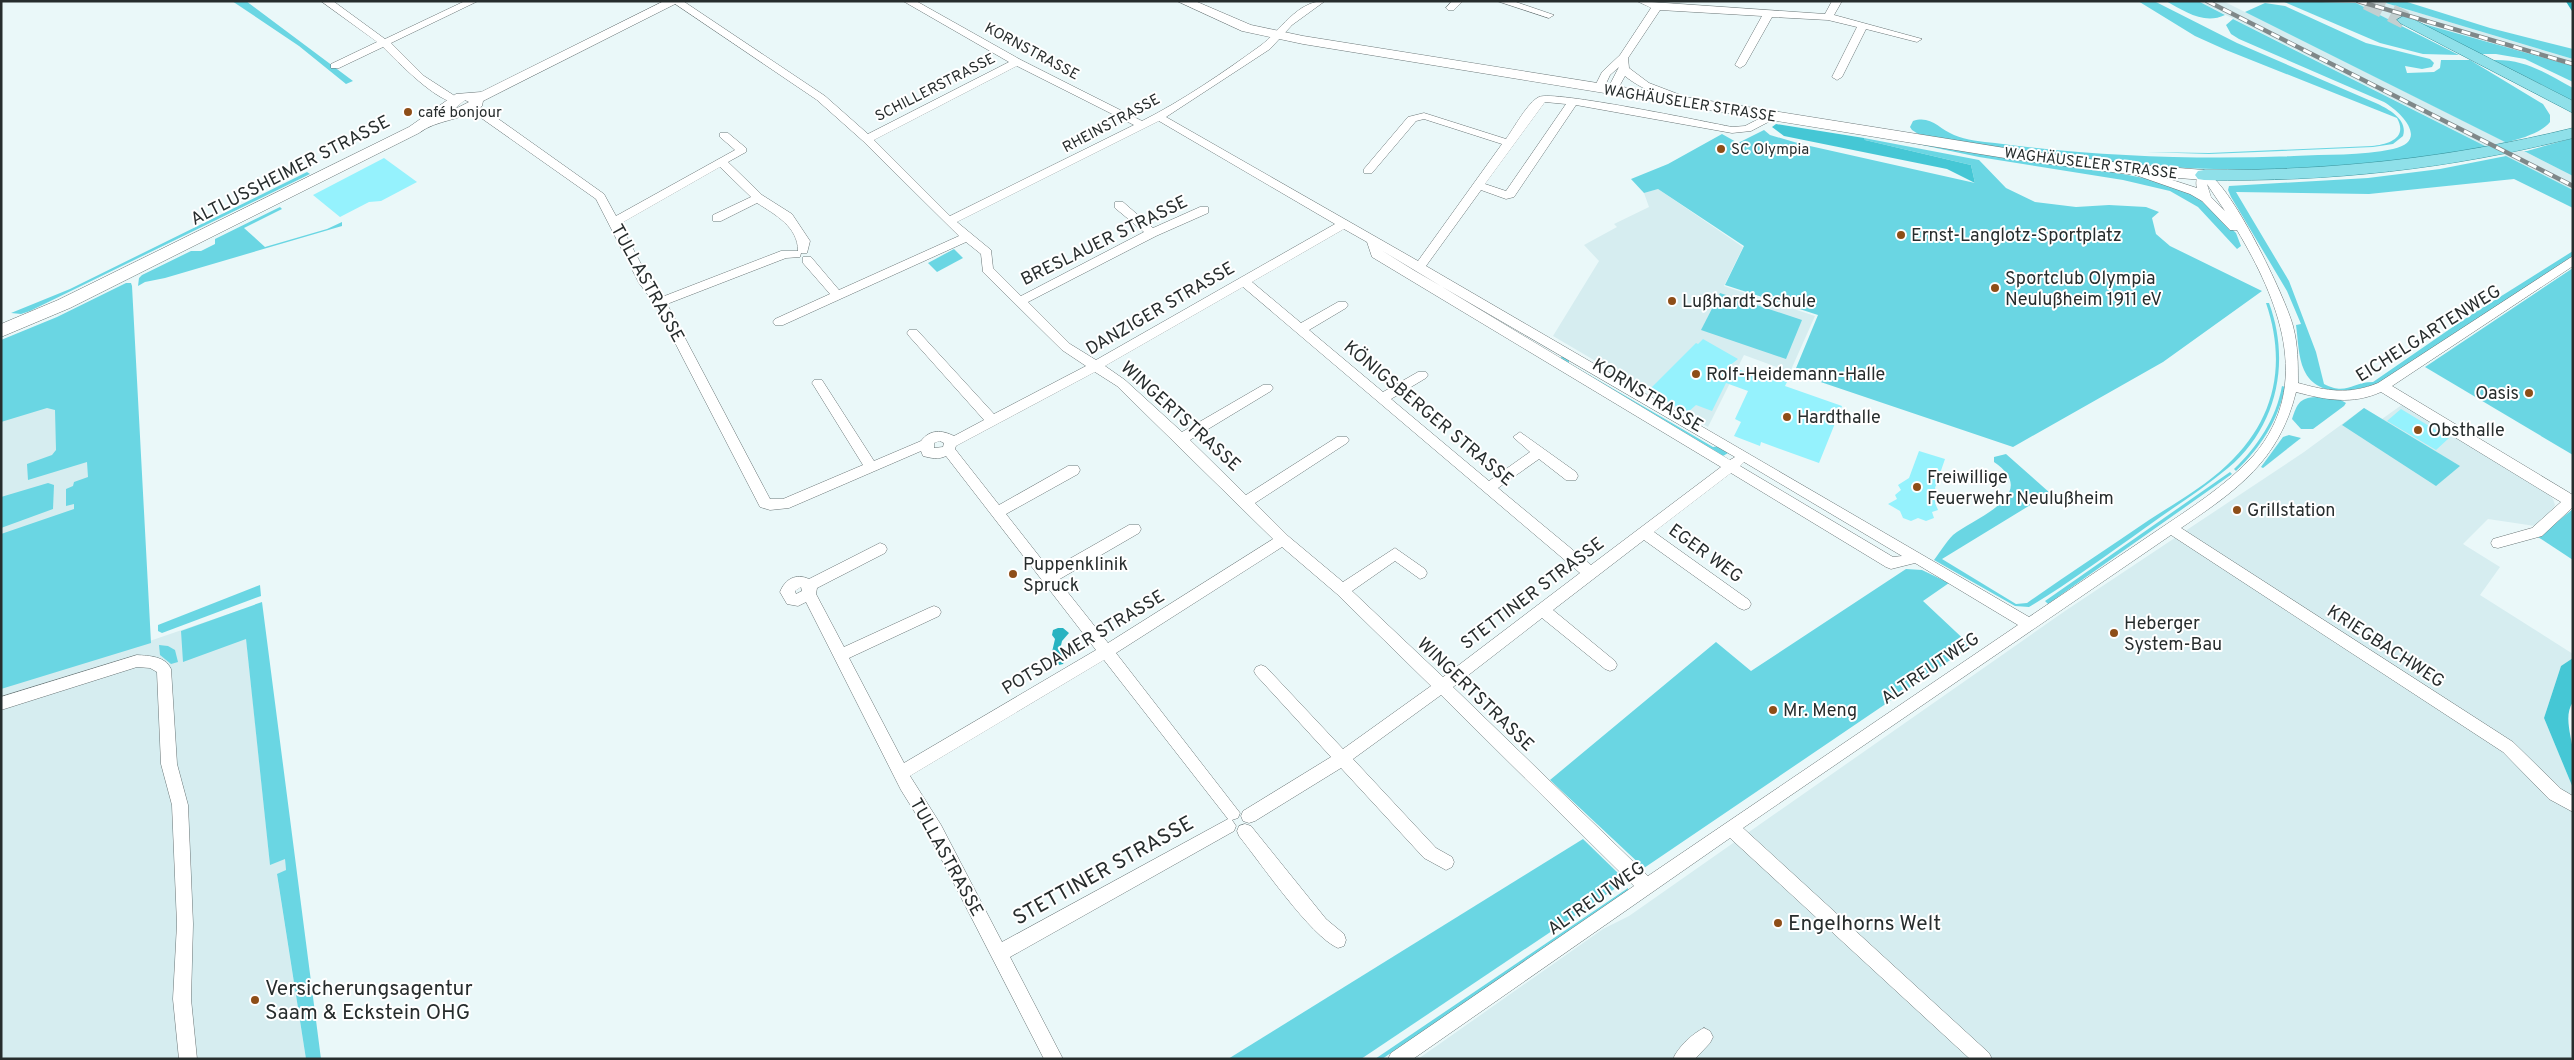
<svg xmlns="http://www.w3.org/2000/svg" width="2574" height="1060" viewBox="0 0 2574 1060" font-family="Overpass,sans-serif">
<style>
.built{fill:#d6edf0}
.green{fill:#6ad6e3}
.forest{fill:#45c7d5}
.water{fill:#28b3c1}
.lines{fill:none;stroke-linecap:round;stroke-linejoin:round}
.stream{stroke:#28b3c1;stroke-width:4}
.building{fill:#95f2fd}
.primary-tunnel{stroke:#c3cfd0;stroke-width:18;stroke-dasharray:18 9;stroke-linecap:butt}
.street-casing{stroke:#6a7677;stroke-width:1}
.secondary-casing{stroke:#6a7677;stroke-width:1}
.primary-casing{stroke:#3a949d;stroke-width:1}
.street{fill:#fff;fill-rule:evenodd}
.secondary{fill:#fff;fill-rule:evenodd}
.primary{fill:#8fe0e9;fill-rule:evenodd}
.rail-casing{stroke:#7f8889;stroke-width:4.5}
.rail{stroke:#fff;stroke-width:3;stroke-dasharray:9;stroke-linecap:butt}
.poi-dot{fill:#8e4e18;stroke:#fff;stroke-width:2}
.labels{text-anchor:middle;stroke-width:4;stroke-linejoin:round;paint-order:stroke}
.far-street-label{font-size:15px;fill:#272d2d;stroke:#fff}
.far-poi-label{font-size:15px;fill:#272d2d;stroke:#fff;text-anchor:start}
.street-label{font-size:18px;fill:#272d2d;stroke:#fff}
.poi-label{font-size:18px;fill:#272d2d;stroke:#fff;text-anchor:start}
.near-street-label{font-size:21px;fill:#272d2d;stroke:#fff}
.near-poi-label{font-size:21px;fill:#272d2d;stroke:#fff;text-anchor:start}
</style>
<rect width="100%" height="100%" fill="#eaf8f9"/>
<g class="built">
<path d="M 2198,1 L 2223,1 L 2506,142 L 2573,176 L 2573,190 Z"/>
<path d="M 2351,1 L 2379,1 L 2573,59 L 2573,66 L 2411,20 L 2389,20 Z"/>
<path d="M 1658,189 L 1743,247 L 1724,286 L 1815,316 L 1790,372 L 1744,355 L 1708,427 L 1553,336 L 1599,261 L 1584,245 L 1617,227 L 1614,224 L 1649,207 L 1644,193 Z"/>
<path d="M 1,356 L 127,434 L 138,645 L 243,609 L 270,864 L 285,858 L 286,870 L 277,875 L 306,1059 L 1,1059 Z"/>
<path d="M 2403,404 L 2543,489 L 2553,499 L 2555,505 L 2550,515 L 2535,526 L 2488,519 L 2463,544 L 2500,567 L 2480,595 L 2573,654 L 2573,658 L 2561,666 L 2544,718 L 2573,788 L 2573,1059 L 1418,1059 L 1603,929 L 1629,916 L 2065,611 L 2304,452 L 2364,408 L 2382,419 Z"/>
</g>
<g class="green">
<path d="M 232,1 L 246,1 L 353,81 L 346,84 L 299,46 Z"/>
<path d="M 2138,1 L 2154,1 L 2237,43 L 2378,104 C 2390,110 2408,120 2403,136 L 2393,144 L 2373,147 L 2209,154 L 2146,152 L 2209,153 L 2372,146 C 2389,144 2408,138 2397,118 L 2226,50 L 2195,36 Z"/>
<path d="M 2166,1 L 2198,1 L 2225,15 C 2204,25 2184,11 2166,1 Z"/>
<path d="M 2282,1 L 2356,3 L 2459,55 L 2423,54 L 2380,43 Z"/>
<path d="M 2379,1 L 2404,1 L 2490,28 L 2573,49 L 2573,59 Z"/>
<path d="M 2265,3 L 2285,6 L 2366,43 L 2430,59 L 2434,63 L 2432,67 L 2422,69 L 2405,66 L 2407,73 L 2434,72 L 2440,68 L 2441,60 L 2470,60 L 2543,104 L 2550,115 L 2550,122 C 2537,139 2489,146 2469,150 C 2361,170 2251,174 2141,165 C 2068,160 1996,148 1923,137 L 1912,130 L 1910,127 L 1913,121 C 1931,115 1939,129 1954,135 C 1966,140 1982,142 1995,143 C 2094,156 2194,160 2294,156 C 2326,154 2361,156 2393,149 C 2430,141 2401,112 2384,102 L 2239,39 L 2231,34 L 2226,25 L 2233,19 L 2487,147 L 2505,142 L 2245,12 Z"/>
<path d="M 2420,23 L 2573,66 L 2573,82 L 2525,59 L 2496,54 L 2480,54 Z"/>
<path d="M 2493,60 C 2526,59 2545,73 2573,88 L 2573,101 Z"/>
<path d="M 1764,130 L 1770,135 L 1801,144 L 1975,183 L 1971,165 L 1865,140 L 1864,138 L 1979,160 L 2006,188 L 2035,202 L 2076,207 L 2109,205 L 2146,207 L 2159,212 L 2152,218 L 2156,234 L 2170,246 L 2262,291 L 2163,362 L 2013,447 L 1794,373 L 1818,315 L 1725,285 L 1744,246 L 1658,189 L 1644,193 L 1631,179 L 1668,164 L 1722,134 L 1738,143 Z"/>
<path d="M 2573,138 L 2573,176 L 2524,151 L 2527,151 Z"/>
<path d="M 1903,141 L 2107,171 L 2154,180 L 2197,196 L 2236,233 L 2241,246 L 2237,249 L 2198,207 L 2170,191 L 2123,180 L 1979,157 Z"/>
<path d="M 2506,156 L 2573,190 L 2573,208 L 2514,179 L 2369,194 L 2236,192 L 2289,281 L 2316,352 L 2324,384 C 2347,396 2351,382 2373,382 L 2460,322 L 2573,251 L 2573,256 L 2383,381 C 2360,391 2318,401 2304,370 C 2298,357 2298,339 2296,325 L 2301,324 L 2287,291 L 2231,197 L 2228,190 L 2229,186 L 2368,178 L 2440,169 Z"/>
<path d="M 307,172 L 310,174 L 30,311 L 21,314 L 11,313 L 70,289 Z"/>
<path d="M 280,207 L 282,209 L 244,228 L 265,247 L 327,229 L 342,222 L 342,226 L 165,278 L 145,282 L 138,286 L 139,278 L 142,275 L 191,251 L 201,251 L 215,244 L 215,239 Z"/>
<path d="M 954,249 L 963,258 L 937,272 L 928,263 Z"/>
<path d="M 2573,268 L 2573,455 L 2425,367 Z"/>
<path d="M 126,283 L 131,283 L 132,286 L 151,643 L 1,689 L 1,534 L 74,509 L 74,504 L 66,506 L 66,489 L 73,486 L 74,482 L 88,477 L 87,462 L 28,480 L 27,464 L 52,455 L 56,450 L 55,410 L 47,408 L 1,422 L 1,340 L 57,317 Z"/>
<path d="M 1720,293 L 1802,320 L 1786,359 L 1701,330 Z"/>
<path d="M 2266,303 L 2269,303 C 2291,362 2277,427 2228,468 C 2202,490 2172,508 2145,528 C 2107,555 2069,583 2029,607 L 2015,606 L 1934,560 C 1940,552 1946,542 1953,535 C 1974,518 2042,495 1994,462 L 1994,457 L 2006,454 L 2050,493 L 1942,559 L 2016,604 L 2027,603 C 2067,575 2108,548 2149,520 C 2175,503 2204,487 2227,465 C 2275,420 2287,365 2266,303 Z"/>
<path d="M 1564,355 L 1569,359 L 1569,363 L 1713,447 L 1720,446 L 1728,453 L 1723,456 L 1558,360 Z"/>
<path d="M 2282,386 L 2285,387 C 2278,421 2261,447 2236,471 L 2234,469 C 2258,446 2276,419 2282,386 Z"/>
<path d="M 2316,397 L 2339,399 L 2346,403 L 2344,406 L 2313,429 L 2301,429 L 2292,419 C 2297,404 2299,398 2316,397 Z"/>
<path d="M 2364,408 L 2460,466 L 2436,486 L 2342,425 Z"/>
<path d="M 2289,435 L 2301,438 L 2263,468 L 2261,467 L 2283,437 Z"/>
<path d="M 2230,472 L 2232,474 L 2048,604 L 2045,601 Z"/>
<path d="M 48,483 L 54,485 L 53,509 L 1,528 L 1,497 Z"/>
<path d="M 2573,509 L 2573,560 L 2538,537 Z"/>
<path d="M 1906,569 L 1922,570 L 1949,583 L 1923,601 L 1971,646 L 1644,868 L 1550,780 L 1716,642 L 1751,671 Z"/>
<path d="M 260,585 L 261,596 L 162,633 L 158,631 L 158,625 Z"/>
<path d="M 262,602 L 321,1059 L 306,1059 L 277,874 L 286,870 L 285,859 L 270,865 L 246,639 L 183,662 L 181,631 Z"/>
<path d="M 159,645 L 168,646 L 175,650 L 178,662 L 171,664 L 160,655 Z"/>
<path d="M 1583,839 L 1620,875 L 1622,881 L 1619,886 L 1361,1059 L 1228,1059 Z"/>
<path d="M 1628,888 L 1628,891 L 1570,933 L 1382,1059 L 1375,1059 Z"/>
</g>
<g class="forest">
<path d="M 1776,124 L 1864,138 L 1865,140 L 1971,165 L 1975,183 L 1947,169 L 1784,136 L 1772,127 Z"/>
<path d="M 2573,658 L 2573,702 C 2563,716 2572,737 2573,752 C 2573,764 2573,776 2573,788 L 2544,718 L 2561,666 Z"/>
</g>
<path class="water" d="M 1058,628 L 1063,628 L 1069,633 L 1062,641 L 1060,650 L 1065,660 L 1063,664 L 1059,665 L 1052,652 L 1055,639 L 1052,635 L 1053,630 Z"/>
<g class="lines">
<path class="stream" d="M 2568,1 L 2573,9"/>
</g>
<g class="building">
<path d="M 384,158 L 417,182 L 381,201 L 369,202 L 340,217 L 313,195 Z"/>
<path d="M 1703,339 L 1738,359 L 1729,366 L 1760,377 L 1762,373 L 1787,382 L 1785,386 L 1842,406 L 1819,463 L 1761,442 L 1760,446 L 1734,436 L 1741,422 L 1735,419 L 1748,391 L 1726,383 L 1712,411 L 1696,405 L 1687,413 L 1649,390 L 1696,343 L 1698,344 Z"/>
<path d="M 2401,409 L 2449,438 L 2436,450 L 2387,421 Z"/>
<path d="M 1919,451 L 1945,459 L 1935,488 L 1941,500 L 1935,503 L 1938,510 L 1932,512 L 1934,518 L 1926,521 L 1918,518 L 1911,521 L 1903,518 L 1900,511 L 1888,504 L 1897,499 L 1895,495 L 1901,490 L 1898,485 L 1909,478 Z"/>
</g>
<g class="lines">
<path class="primary-tunnel" d="M 2367,1 L 2405,20"/>
<defs>
<g id="street">
<path d="M 321,1 L 333,1 L 385,39 L 465,1 L 478,1 L 391,43 L 424,76 L 458,98 L 458,102 C 440,106 396,60 383,47 L 339,68 L 331,68 L 331,64 L 377,42 Z"/>
<path d="M 671,1 L 683,1 L 825,96 L 868,134 L 1009,62 L 903,1 L 916,1 L 1021,60 L 1142,121 C 1182,101 1224,72 1260,46 C 1281,31 1296,1 1325,1 L 1292,25 L 1270,49 L 1166,117 L 1418,261 L 1502,144 L 1424,119 L 1416,121 L 1372,173 L 1364,173 L 1364,169 L 1408,117 L 1424,113 L 1506,139 C 1514,128 1528,102 1539,97 C 1553,90 1706,122 1732,127 L 1745,126 L 1768,114 L 1776,114 L 1776,118 L 1751,131 L 1732,133 L 1576,105 L 1514,197 L 1506,199 L 1481,190 L 1426,266 L 2029,617 C 2071,589 2113,560 2155,532 C 2189,509 2226,486 2254,455 C 2314,384 2278,299 2237,230 L 2230,230 L 2202,201 L 2190,194 L 2127,172 L 2127,168 L 2135,168 L 2197,188 C 2195,182 2197,173 2204,172 C 2229,178 2286,299 2293,326 C 2298,345 2298,364 2298,383 C 2327,391 2349,395 2378,383 L 2573,256 L 2573,266 L 2392,386 L 2573,495 L 2573,507 L 2542,536 L 2498,548 L 2493,547 L 2491,543 L 2493,539 L 2532,528 L 2561,502 L 2381,392 C 2352,405 2327,400 2296,392 C 2279,461 2237,490 2181,528 L 2513,742 L 2561,789 L 2573,796 L 2573,812 L 2549,799 L 2503,752 L 2171,535 L 1743,828 L 1989,1053 L 1992,1059 L 1970,1059 L 1730,838 L 1413,1059 L 1388,1059 L 1391,1053 L 1634,886 L 1441,695 L 1353,759 L 1436,848 L 1452,857 L 1454,862 L 1452,867 L 1446,870 L 1424,858 L 1341,768 L 1255,821 L 1249,823 L 1243,821 L 1241,816 L 1243,811 L 1331,757 L 1256,675 L 1254,671 L 1256,667 L 1261,665 L 1266,667 L 1343,749 L 1431,686 L 1337,594 L 1282,547 L 1116,653 L 1240,813 L 1238,818 L 1232,820 L 1236,826 L 1234,831 L 1010,957 L 1063,1059 L 1044,1059 L 929,835 L 901,790 L 806,602 L 798,606 L 787,604 L 780,592 C 785,579 796,573 809,579 L 880,543 L 885,545 L 887,549 L 885,553 L 817,588 L 816,594 L 844,647 L 929,608 L 934,606 L 939,608 L 941,612 L 939,616 L 849,658 L 904,763 L 1096,650 L 946,456 C 938,460 931,458 923,456 L 921,451 L 789,508 L 770,510 L 760,507 L 655,304 L 639,283 L 596,199 L 467,108 L 472,105 L 483,108 L 604,194 L 616,216 L 735,150 L 720,137 L 720,133 L 728,133 L 746,148 L 746,152 L 728,162 L 762,195 L 792,214 L 810,241 L 807,253 L 801,253 L 800,257 L 786,258 L 667,304 L 770,499 L 783,499 L 863,465 L 814,386 L 812,383 L 814,380 L 822,380 L 874,461 L 921,441 C 930,429 942,430 954,436 L 984,420 L 909,336 L 907,333 L 909,330 L 917,330 L 994,414 L 1086,366 L 1062,350 L 983,272 L 981,254 L 966,242 L 783,325 L 775,325 L 773,322 L 775,319 L 830,294 L 803,263 L 803,257 L 811,257 L 839,290 L 959,236 L 863,141 L 817,100 ZM 1017,66 L 1134,125 L 950,216 L 874,140 ZM 1545,102 L 1566,104 L 1506,191 L 1485,184 ZM 1159,121 L 1335,224 L 1096,360 L 1070,344 L 1028,302 L 1156,236 L 1208,213 L 1208,207 L 1200,207 L 1153,228 L 1123,202 L 1115,202 L 1115,208 L 1144,232 L 1021,296 L 993,268 L 991,250 L 957,222 ZM 720,167 L 751,197 L 713,215 L 713,221 L 721,221 L 757,203 C 776,215 798,227 798,251 L 781,251 L 662,297 L 650,281 L 620,224 ZM 2207,184 L 2225,211 L 2211,197 ZM 1344,229 L 1367,242 L 1372,257 L 1721,467 L 1591,565 L 1498,488 L 1539,459 L 1566,480 L 1576,480 L 1578,476 L 1576,472 L 1520,432 L 1513,437 L 1530,452 L 1489,481 L 1391,399 L 1426,378 L 1428,375 L 1426,372 L 1418,372 L 1383,392 L 1309,330 L 1346,308 L 1348,305 L 1346,302 L 1338,302 L 1301,323 L 1252,282 ZM 1381,250 L 1415,271 L 1735,457 L 1730,460 ZM 1243,287 L 1580,573 L 1443,677 L 1352,591 L 1395,561 L 1420,579 L 1425,577 L 1427,573 L 1425,569 L 1395,548 L 1343,582 L 1288,536 L 1255,503 L 1347,443 L 1349,440 L 1347,437 L 1337,437 L 1246,495 L 1190,440 L 1271,391 L 1273,388 L 1271,385 L 1263,385 L 1182,432 L 1125,380 L 1105,366 ZM 1095,372 L 1117,386 L 1273,539 L 1108,643 L 1058,580 L 1139,533 L 1141,529 L 1139,525 L 1129,525 L 1050,570 L 1006,514 L 1078,474 L 1080,470 L 1078,466 L 1068,466 L 999,505 L 955,449 L 956,446 ZM 940,441 L 944,443 L 943,447 L 934,448 L 934,443 ZM 1744,462 L 1902,556 L 1893,557 L 1740,466 ZM 1731,473 L 1886,567 L 1891,569 L 1915,563 L 2018,625 L 1648,876 L 1453,687 L 1542,618 L 1605,669 L 1610,671 L 1615,669 L 1617,665 L 1615,661 L 1553,610 L 1644,540 L 1739,608 L 1744,610 L 1749,608 L 1751,604 L 1749,600 L 1654,532 ZM 801,587 L 802,591 L 796,594 L 795,591 ZM 1104,660 L 1228,819 L 1002,942 L 941,825 L 910,776 Z"/>
<path d="M 1452,1 L 1463,1 L 1454,10 L 1448,10 L 1446,8 Z"/>
<path d="M 1497,1 L 1513,1 L 1554,15 L 1549,18 Z"/>
<path d="M 1637,1 L 1825,14 L 1832,1 L 1842,1 L 1834,15 L 1922,39 L 1917,42 L 1866,29 L 1842,77 L 1837,80 L 1832,77 L 1857,27 L 1828,20 L 1772,17 L 1745,65 L 1740,68 L 1735,65 L 1762,16 L 1660,10 L 1628,58 L 1629,68 L 1649,83 L 1691,99 L 1691,103 C 1676,106 1636,86 1625,76 L 1616,92 L 1608,92 L 1607,90 L 1619,67 L 1610,75 L 1603,90 L 1595,90 L 1594,88 L 1602,72 L 1620,55 L 1651,8 Z"/>
<path d="M 137,655 C 150,656 165,656 171,669 L 177,764 L 188,805 L 193,924 L 191,999 L 197,1059 L 179,1059 L 173,999 L 177,924 L 172,805 L 161,764 L 157,672 L 150,668 L 137,667 L 1,710 L 1,697 Z"/>
<path d="M 1245,824 L 1251,826 L 1326,919 L 1344,934 L 1346,940 L 1344,946 L 1338,948 C 1311,937 1260,862 1239,836 L 1237,831 L 1239,826 Z"/>
<path d="M 1704,1028 L 1710,1031 L 1713,1037 L 1710,1043 L 1695,1059 L 1673,1059 C 1678,1047 1693,1033 1704,1028 Z"/>
</g>
<g id="secondary">
<path d="M 664,1 L 681,1 L 483,101 L 482,106 C 463,121 437,119 419,133 L 70,308 L 1,337 L 1,324 L 58,300 L 409,127 L 456,94 L 481,92 ZM 465,100 L 469,102 L 453,110 Z"/>
<path d="M 1177,1 L 1195,1 L 1251,25 L 1303,36 L 2011,149 L 2128,164 L 2204,170 L 2212,175 L 2204,180 L 2128,174 L 2011,159 L 1303,44 L 1242,31 Z"/>
</g>
<g id="primary">
<path d="M 2405,15 L 2573,101 L 2573,113 L 2400,23 L 2397,20 Z"/>
<path d="M 2573,128 L 2573,138 C 2449,169 2331,182 2204,180 L 2198,179 L 2195,175 L 2198,171 L 2204,170 C 2330,171 2451,158 2573,128 Z"/>
</g>
</defs>
<use href="#street" class="street-casing"/>
<use href="#secondary" class="secondary-casing"/>
<use href="#primary" class="primary-casing"/>
<use href="#street" class="street"/>
<use href="#secondary" class="secondary"/>
<use href="#primary" class="primary"/>
<defs>
<g id="rail">
<path d="M 2207,1 L 2573,186"/>
<path d="M 2358,1 L 2573,64"/>
</g>
</defs>
<use href="#rail" class="rail-casing"/>
<use href="#rail" class="rail"/>
</g>
<g class="poi-dot">
<circle cx="408" cy="112" r="5"/>
<circle cx="1721" cy="149" r="5"/>
<circle cx="1901" cy="235" r="5"/>
<circle cx="1995" cy="288" r="5"/>
<circle cx="1672" cy="301" r="5"/>
<circle cx="1696" cy="374" r="5"/>
<circle cx="2529" cy="393" r="5"/>
<circle cx="1787" cy="417" r="5"/>
<circle cx="2418" cy="430" r="5"/>
<circle cx="1917" cy="487" r="5"/>
<circle cx="2237" cy="510" r="5"/>
<circle cx="1013" cy="574" r="5"/>
<circle cx="2114" cy="633" r="5"/>
<circle cx="1773" cy="710" r="5"/>
<circle cx="1778" cy="923" r="5"/>
<circle cx="255" cy="1000" r="5"/>
</g>
<g class="labels">
<g class="far-street-label">
<text transform="translate(1032 51) rotate(28)" y="5">KORNSTRASSE</text>
<text transform="translate(935 87) rotate(-27)" y="5">SCHILLERSTRASSE</text>
<text transform="translate(1690 103) rotate(9)" y="5">WAGHÄUSELER STRASSE</text>
<text transform="translate(1111 123) rotate(-28)" y="5">RHEINSTRASSE</text>
<text transform="translate(2091 163) rotate(7)" y="5">WAGHÄUSELER STRASSE</text>
</g>
<g class="far-poi-label">
<text x="418" y="117">café bonjour</text>
<text x="1731" y="154">SC Olympia</text>
</g>
<g class="street-label">
<text transform="translate(290 170) rotate(-27)" y="6">ALTLUSSHEIMER STRASSE</text>
<text transform="translate(1104 240) rotate(-26)" y="6">BRESLAUER STRASSE</text>
<text transform="translate(648 283) rotate(61)" y="6">TULLASTRASSE</text>
<text transform="translate(1160 308) rotate(-30)" y="6">DANZIGER STRASSE</text>
<text transform="translate(2428 333) rotate(-32)" y="6">EICHELGARTENWEG</text>
<text transform="translate(1648 395) rotate(31)" y="6">KORNSTRASSE</text>
<text transform="translate(1429 413) rotate(40)" y="6">KÖNIGSBERGER STRASSE</text>
<text transform="translate(1181 416) rotate(42)" y="6">WINGERTSTRASSE</text>
<text transform="translate(1706 553) rotate(36)" y="6">EGER WEG</text>
<text transform="translate(1532 593) rotate(-37)" y="6">STETTINER STRASSE</text>
<text transform="translate(1083 642) rotate(-31)" y="6">POTSDAMER STRASSE</text>
<text transform="translate(2386 646) rotate(33)" y="6">KRIEGBACHWEG</text>
<text transform="translate(1930 668) rotate(-34)" y="6">ALTREUTWEG</text>
<text transform="translate(1476 694) rotate(44)" y="6">WINGERTSTRASSE</text>
<text transform="translate(947 857) rotate(61)" y="6">TULLASTRASSE</text>
<text transform="translate(1596 898) rotate(-35)" y="6">ALTREUTWEG</text>
</g>
<g class="poi-label">
<text x="1911" y="241">Ernst-Langlotz-Sportplatz</text>
<text x="2005" y="284">Sportclub Olympia<tspan x="2005" dy="21">Neulußheim 1911 eV</tspan></text>
<text x="1682" y="307">Lußhardt-Schule</text>
<text x="1706" y="380">Rolf-Heidemann-Halle</text>
<text x="2519" y="399" text-anchor="end">Oasis</text>
<text x="1797" y="423">Hardthalle</text>
<text x="2428" y="436">Obsthalle</text>
<text x="1927" y="483">Freiwillige<tspan x="1927" dy="21">Feuerwehr Neulußheim</tspan></text>
<text x="2247" y="516">Grillstation</text>
<text x="1023" y="570">Puppenklinik<tspan x="1023" dy="21">Spruck</tspan></text>
<text x="2124" y="629">Heberger<tspan x="2124" dy="21">System-Bau</tspan></text>
<text x="1783" y="716">Mr. Meng</text>
</g>
<g class="near-street-label">
<text transform="translate(1103 870) rotate(-29)" y="7">STETTINER STRASSE</text>
</g>
<g class="near-poi-label">
<text x="1788" y="930">Engelhorns Welt</text>
<text x="265" y="995">Versicherungsagentur<tspan x="265" dy="24">Saam &amp; Eckstein OHG</tspan></text>
</g>
</g>
<rect width="2574" height="1060" fill="none" stroke="#272d2d" stroke-width="5"/>
</svg>
